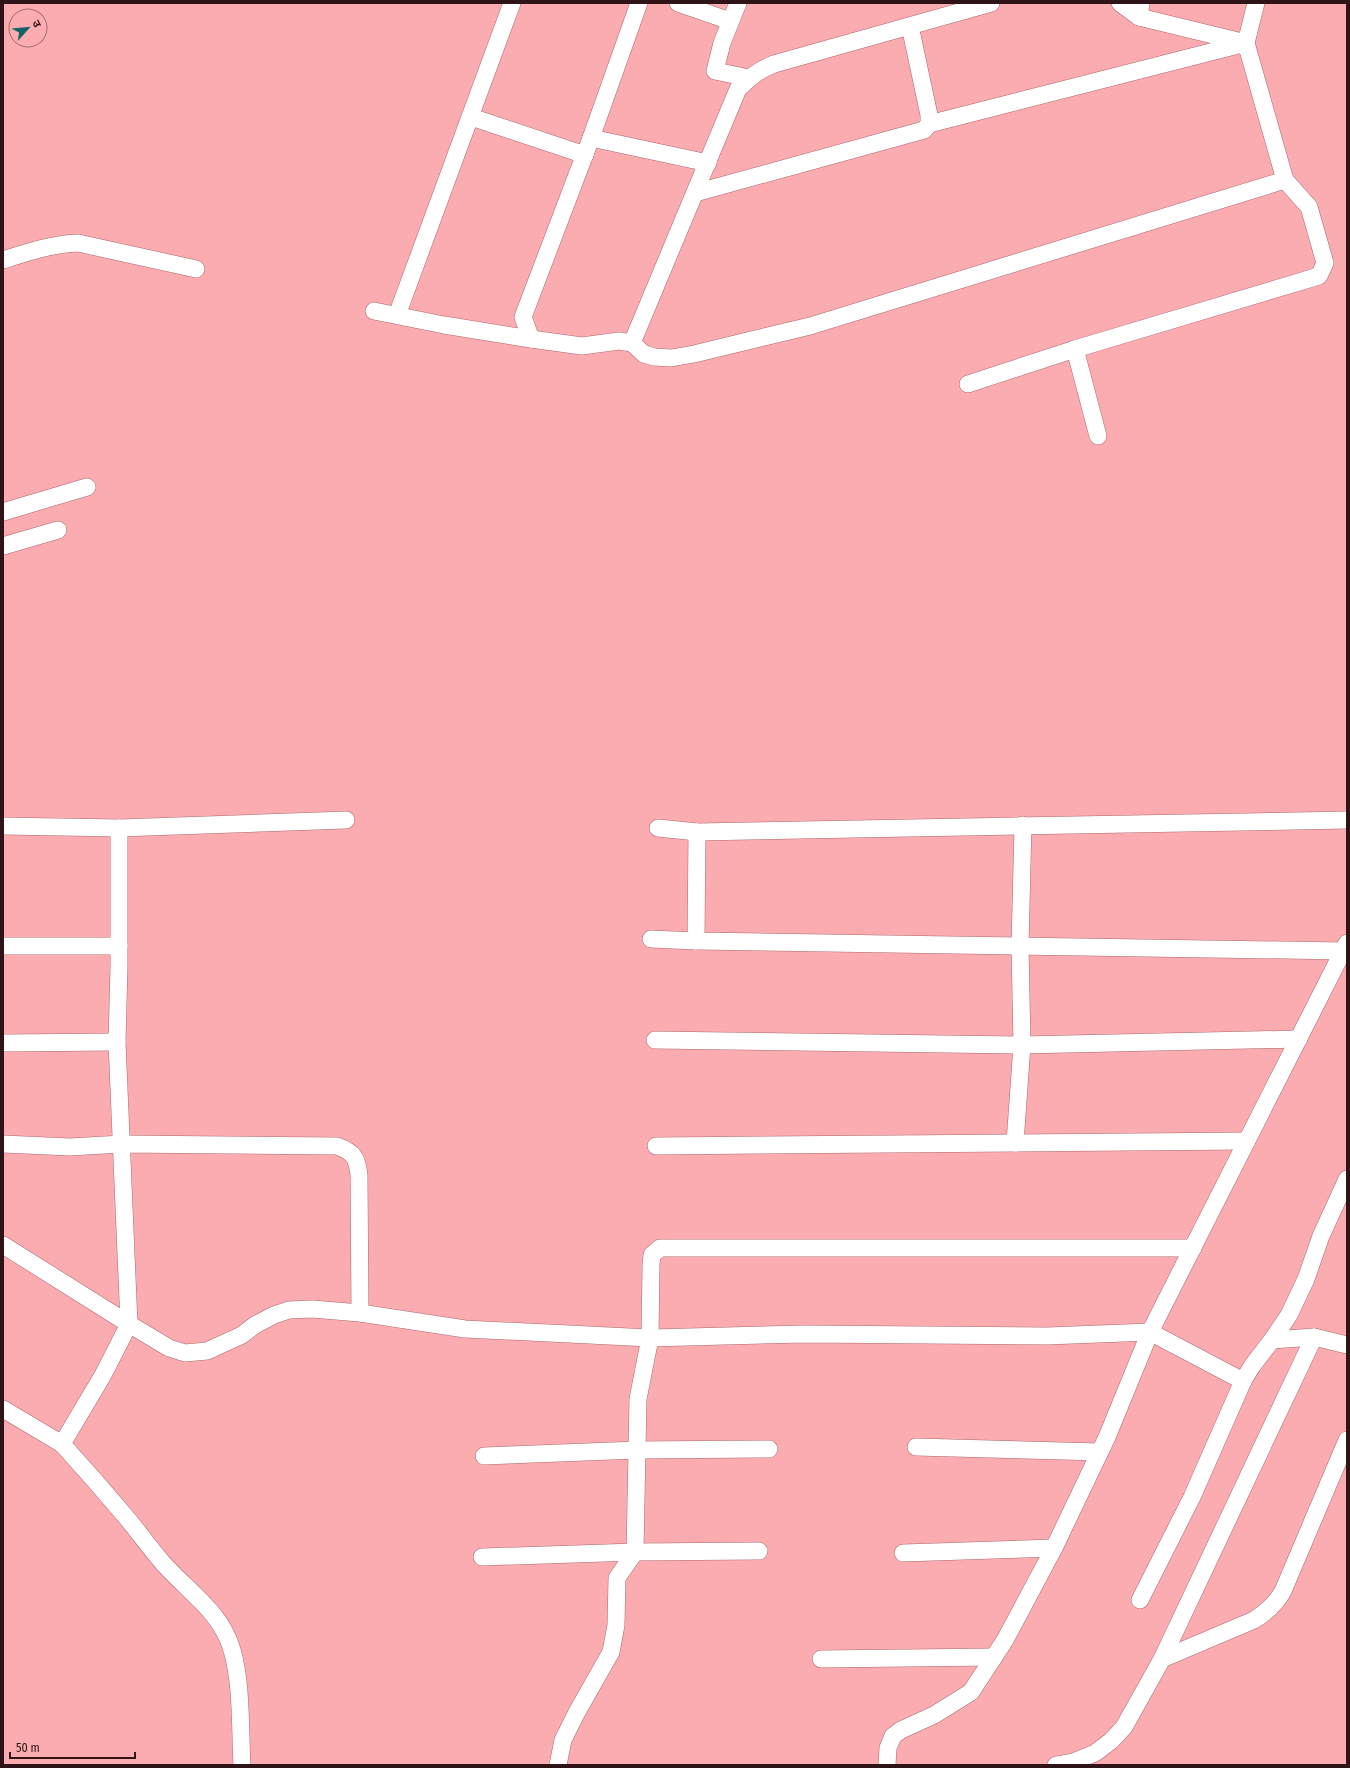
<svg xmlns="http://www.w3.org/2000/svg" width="1350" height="1768" viewBox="0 0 1350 1768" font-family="'Fira Sans Condensed','Noto Sans Devanagari',sans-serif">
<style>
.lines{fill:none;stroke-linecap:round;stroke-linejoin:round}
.minor-casing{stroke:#af676c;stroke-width:18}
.minor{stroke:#fff;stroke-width:17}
</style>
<rect width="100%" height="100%" fill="#faacb0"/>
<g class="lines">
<defs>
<g id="minor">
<path d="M 678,3 L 730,21"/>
<path d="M 738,3 L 722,43 L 715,71 L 749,78"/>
<path d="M 1120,3 L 1139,17 L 1141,3"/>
<path d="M 1139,17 L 1246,43 L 1256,3"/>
<path d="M 471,117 L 585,155"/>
<path d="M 591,138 L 708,163"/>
<path d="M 695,193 L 924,130 L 929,124 L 929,115 L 910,26"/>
<path d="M 3,260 C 28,252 52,244 78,243 L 196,269"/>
<path d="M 400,307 L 512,3"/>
<path d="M 374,311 L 444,325 L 531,339 L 523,317 L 591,138 L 639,3"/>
<path d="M 531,339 L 582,346 L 619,341 L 632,343 L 644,354 L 654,357 L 671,358 L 694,354 L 810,326 L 1285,180 L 1246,43 L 929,124"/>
<path d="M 632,343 L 738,89 C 750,77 759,70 774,64 L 991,3"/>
<path d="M 1075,349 L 1098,436"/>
<path d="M 968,384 L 1075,349 L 1319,276 L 1325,263 L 1309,207 L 1285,180"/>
<path d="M 3,512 L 87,487"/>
<path d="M 3,546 L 58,530"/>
<path d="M 3,826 L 119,828 L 346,820"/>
<path d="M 119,828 L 119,967 L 117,1042 L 129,1324"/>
<path d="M 658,828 L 697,832 L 1347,820"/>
<path d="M 651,939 L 696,941 L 1343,951"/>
<path d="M 696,941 L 697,832"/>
<path d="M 3,946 L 119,946"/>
<path d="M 655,1040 L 1022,1045 L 1299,1039"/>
<path d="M 3,1043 L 117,1042"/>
<path d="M 1015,1143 L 1022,1045 L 1020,946 L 1023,825"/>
<path d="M 3,1144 L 70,1147 L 122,1144 L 337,1146 C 354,1152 357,1158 359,1175 L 360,1313"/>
<path d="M 656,1146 L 1247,1141"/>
<path d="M 3,1245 L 129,1324"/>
<path d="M 1272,1340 L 1289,1315 L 1306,1279 L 1321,1236 L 1347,1179"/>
<path d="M 3,1409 L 62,1444"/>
<path d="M 916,1447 L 1100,1452"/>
<path d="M 484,1456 L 638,1450 L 769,1449"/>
<path d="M 903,1553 L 1054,1548"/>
<path d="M 482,1557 L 635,1552 L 759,1551"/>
<path d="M 1140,1600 L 1192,1497 L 1243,1381"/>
<path d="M 821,1659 L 994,1657"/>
<path d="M 1162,1659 L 1254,1620 C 1267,1612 1276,1604 1283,1591 L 1347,1440"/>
<path d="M 242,1765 C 240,1730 242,1684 232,1650 C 221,1611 187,1591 162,1562 C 149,1547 138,1531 126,1517 C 105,1492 84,1468 62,1444 L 103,1375 L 129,1324 L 169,1348 L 185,1353 L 207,1351 L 242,1335 L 255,1325 L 274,1315 L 289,1310 L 312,1309 L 360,1313 L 465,1329 L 650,1338 L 803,1334 L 1047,1336 L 1150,1332 L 1243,1381 L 1252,1366 L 1272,1340 L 1314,1337 L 1347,1345"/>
<path d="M 558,1765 L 563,1740 L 577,1712 L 611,1652 L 616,1625 L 617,1578 L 635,1552 L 638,1399 L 650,1338 L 651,1265 L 652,1255 L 660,1248 L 1193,1248"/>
<path d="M 887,1765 L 888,1748 L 893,1736 L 901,1730 L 934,1715 L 971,1692 L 1005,1640 L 1054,1548 L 1107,1437 L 1150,1332 L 1347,943"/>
<path d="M 1056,1765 L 1073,1762 L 1095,1753 L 1111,1741 L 1124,1727 L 1162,1659 L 1314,1337"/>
</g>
</defs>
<use href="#minor" class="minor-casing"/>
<use href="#minor" class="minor"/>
</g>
<rect width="1350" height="1768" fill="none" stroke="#301316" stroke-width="8"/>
<g transform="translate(28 28) rotate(63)"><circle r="19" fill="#faacb0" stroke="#a96f72"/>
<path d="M0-3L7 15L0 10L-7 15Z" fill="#136364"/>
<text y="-6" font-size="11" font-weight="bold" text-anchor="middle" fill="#301316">उ</text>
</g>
<path d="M10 1752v6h125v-6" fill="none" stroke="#301316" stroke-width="2"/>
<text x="16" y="1752" font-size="12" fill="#301316" stroke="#faacb0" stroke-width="3" paint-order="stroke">50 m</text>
</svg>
